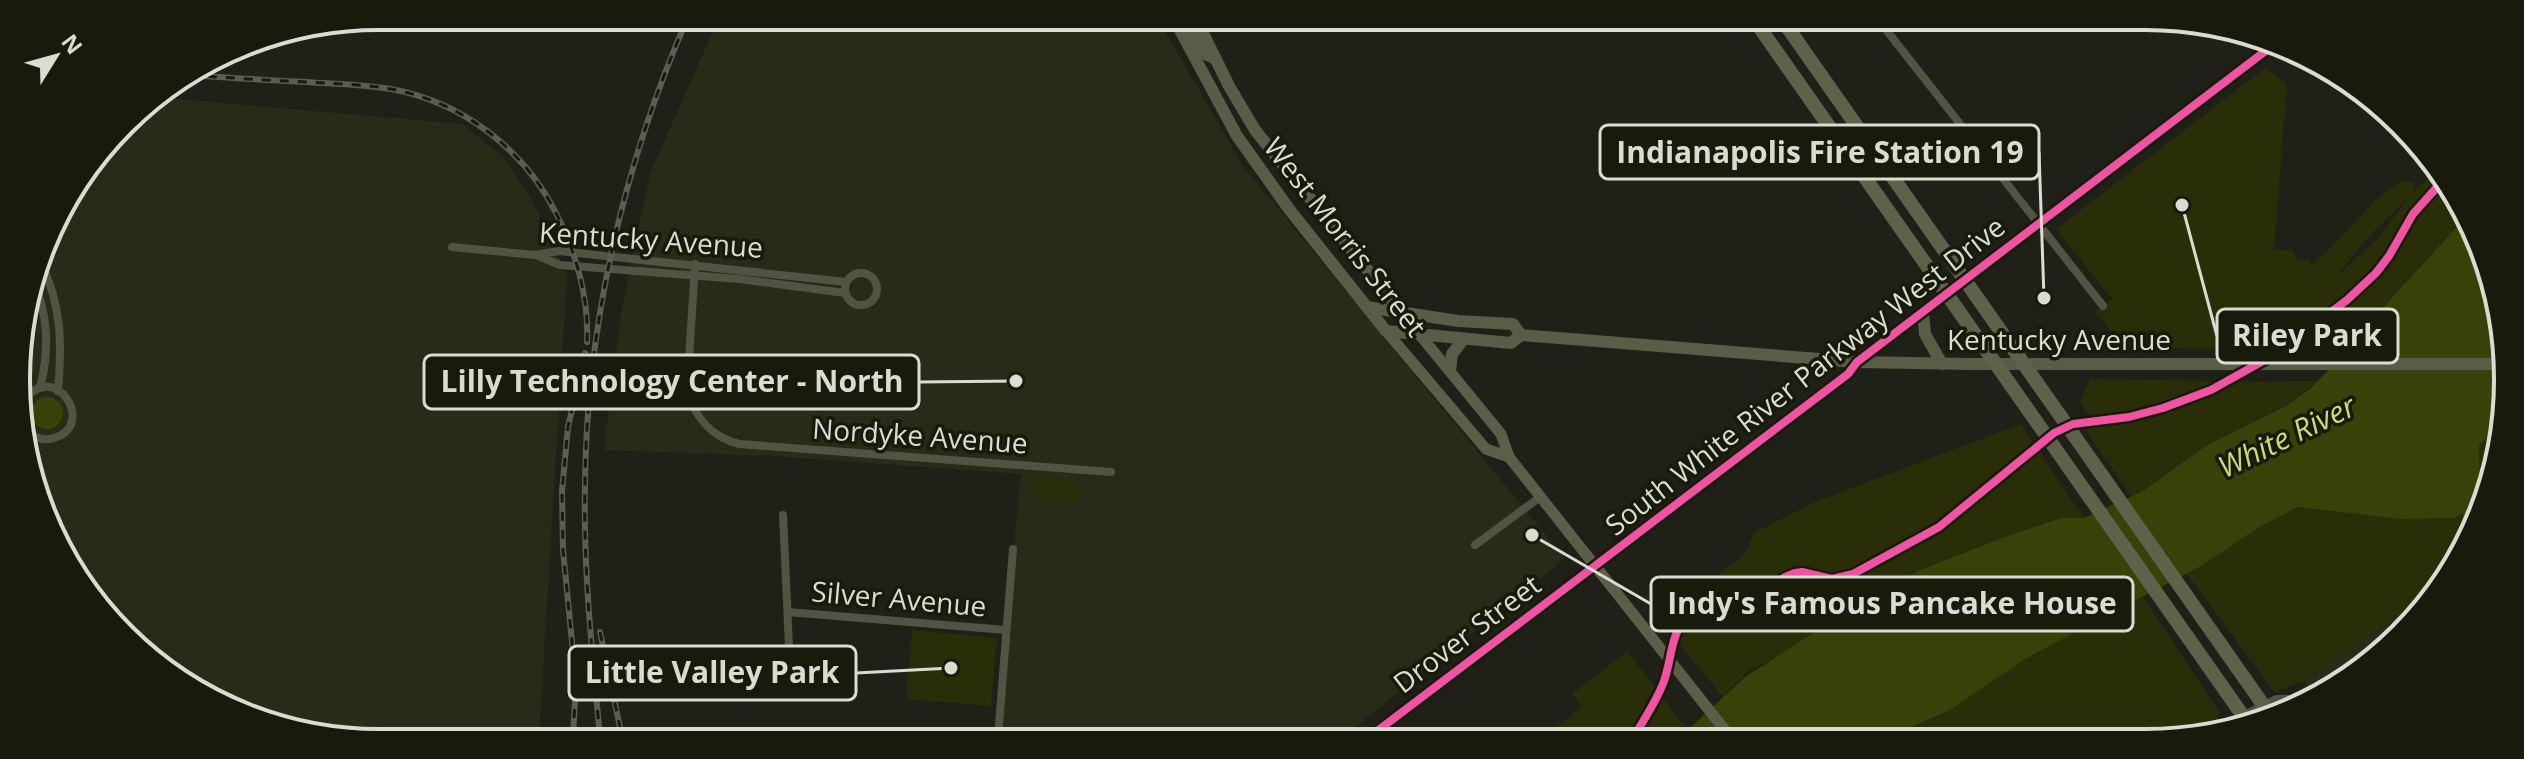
<svg xmlns="http://www.w3.org/2000/svg" width="2524" height="759" viewBox="0 0 2524 759" font-family="'Open Sans',sans-serif">
<style>
.built{fill:#282b17}
.green{fill:#292e08;fill-rule:evenodd}
.water{fill:#3a4108}
.lines{fill:none;stroke-linecap:round;stroke-linejoin:round}
.street{stroke:#515443;stroke-width:8}
.secondary{stroke:#5b5f4a;stroke-width:11}
.primary{stroke:#595c47;stroke-width:12}
.rail-casing{stroke:#5b5c53;stroke-width:6}
.rail{stroke:#181b0c;stroke-width:3;stroke-dasharray:9;stroke-linecap:butt}
.highway-bridge{stroke:#5f614b;stroke-width:14}
.cycleway-casing{stroke:#181b0c;stroke-width:13}
.cycleway{stroke:#f153a3;stroke-width:8}
.labels{text-anchor:middle;stroke-width:7;stroke-linejoin:round;paint-order:stroke}
.street-label{font-size:28px;fill:#dadcd2;stroke:#181b0c}
.water-label{font-size:30px;font-style:italic;fill:#ccdb73;stroke:#181b0c}
.rim{fill:none;stroke:#dadcd2;stroke-width:4}
.leader{fill:none;stroke:#dadcd2;stroke-width:3}
.callout-dot{fill:#dadcd2;stroke:#181b0c;stroke-width:3}
.callout{fill:#181b0c;stroke:#dadcd2;stroke-width:3}
.callout-label{font-size:30px;text-anchor:middle;font-weight:bold;fill:#dadcd2}
</style>
<rect width="100%" height="100%" fill="#1f2018"/>
<g class="built">
<path d="M 719,17 L 1158,19 L 1243,166 L 1565,558 L 1342,738 L 995,737 L 1021,474 L 773,456 L 604,450 L 621,312 L 650,174 Z"/>
<path d="M 155,97 L 463,124 L 503,157 L 530,197 L 567,274 L 539,736 L 308,736 L 178,682 L 78,582 L 28,473 L 19,333 L 54,218 L 139,107 Z"/>
<path d="M 2435,591 L 2384,652 L 2317,698 L 2304,681 Z"/>
</g>
<g class="green">
<path d="M 2265,68 L 2287,84 L 2274,249 L 2294,251 L 2295,259 L 2310,260 L 2311,265 L 2324,254 L 2377,199 L 2403,180 L 2414,183 L 2414,191 L 2438,169 L 2447,178 L 2464,219 L 2388,302 L 2352,346 L 2251,349 L 2124,348 L 2095,312 L 2112,299 L 2056,229 ZM 2408,198 L 2380,236 L 2336,277 L 2368,237 Z"/>
<path d="M 2090,379 L 2219,381 C 2196,393 2116,426 2092,416 C 2085,413 2083,408 2080,402 Z"/>
<path d="M 2318,381 L 2286,406 L 2207,445 L 2143,491 L 2131,496 L 2082,425 L 2129,419 L 2165,410 L 2231,382 Z"/>
<path d="M 2501,421 L 2501,451 L 2487,489 L 2480,487 L 2479,446 Z"/>
<path d="M 2021,424 L 2084,518 L 2061,518 L 2010,535 L 1920,570 L 1839,616 L 1787,651 L 1747,672 L 1723,697 L 1660,621 L 1745,554 L 1754,533 L 1815,502 Z"/>
<path d="M 1036,478 L 1080,482 L 1079,502 L 1034,498 Z"/>
<path d="M 2298,507 L 2400,519 L 2460,514 L 2475,518 L 2460,561 L 2435,591 L 2304,681 L 2274,692 L 2187,574 L 2256,529 Z"/>
<path d="M 2143,597 L 2220,713 L 2217,721 L 2202,730 L 2173,740 L 1884,739 L 1950,710 L 2025,659 Z"/>
<path d="M 912,630 L 997,638 L 991,706 L 906,699 Z"/>
<path d="M 1627,651 L 1687,729 L 1678,739 L 1550,739 L 1547,734 L 1582,707 L 1572,694 Z"/>
</g>
<g class="water">
<path d="M 2464,219 L 2501,309 L 2501,421 L 2479,446 L 2480,487 L 2487,489 L 2475,518 L 2460,514 L 2454,518 L 2400,519 L 2298,507 L 2256,529 L 2201,566 L 2025,659 L 1950,710 L 1884,739 L 1678,739 L 1745,677 L 1838,617 L 1920,570 L 2010,535 L 2061,518 L 2084,518 L 2143,491 L 2207,445 L 2286,406 L 2311,388 L 2352,346 L 2388,302 Z"/>
<circle cx="47" cy="413" r="16"/>
</g>
<g class="lines">
<g class="street">
<path d="M 1880,22 L 2103,306"/>
<path d="M 47,242 L 55,224 L 53,220"/>
<path d="M 452,247 L 535,255 L 559,251 L 846,282"/>
<path d="M 536,255 L 560,265 L 739,279 L 845,293"/>
<path d="M 41,263 C 62,306 62,344 58,391"/>
<path d="M 695,264 L 687,392 C 696,418 711,437 739,444 L 1111,472"/>
<path d="M 40,265 L 45,255 L 47,242"/>
<circle cx="861" cy="289" r="16"/>
<path d="M 34,283 C 49,317 49,353 40,388"/>
<path d="M 24,401 C 54,358 98,425 54,438 C 42,442 33,437 25,429"/>
<path d="M 783,515 L 790,668"/>
<path d="M 1475,545 L 1540,497"/>
<path d="M 788,612 L 1006,630"/>
<path d="M 998,737 L 1013,549"/>
<path d="M 2201,737 L 2276,699 L 2291,699 L 2306,705"/>
</g>
<g class="secondary">
<path d="M 1386,331 L 1486,449 L 1509,457"/>
<path d="M 1420,335 L 1501,434 L 1509,457 L 1732,739"/>
<path d="M 1368,738 L 1848,374 L 1857,362 L 2272,46"/>
</g>
<g class="primary">
<path d="M 1174,19 L 1237,136 L 1289,209 L 1386,331 L 1511,343 L 1521,335"/>
<path d="M 1184,19 L 1203,53 L 1216,59"/>
<path d="M 1196,19 L 1229,86 L 1255,130 L 1420,335"/>
<path d="M 1367,307 L 1458,321 L 1513,324 L 1521,335 L 1857,362 L 1969,364 L 2501,364"/>
<path d="M 1923,312 L 1925,334 L 1942,364"/>
<path d="M 1450,371 L 1452,354 L 1463,340"/>
</g>
<defs>
<g id="rail">
<path d="M 190,75 C 228,78 267,80 306,82 C 334,84 363,84 391,89 C 462,102 523,148 556,213 C 576,252 589,298 587,342"/>
<path d="M 600,632 L 622,737"/>
<path d="M 573,736 L 576,683 L 563,550 L 562,491 L 568,427 L 585,353"/>
<path d="M 600,737 C 592,652 583,567 585,482 C 587,323 624,163 688,17"/>
</g>
</defs>
<use href="#rail" class="rail-casing"/>
<use href="#rail" class="rail"/>
<g class="highway-bridge">
<path d="M 1755,21 L 2248,723"/>
<path d="M 1783,21 L 2271,716"/>
</g>
<defs>
<g id="cycleway">
<path d="M 1368,738 L 1848,374 L 1857,362 L 2272,46"/>
<path d="M 1633,739 C 1643,720 1657,701 1664,681 C 1672,660 1670,630 1690,615 L 1741,607 L 1785,577 L 1795,573 L 1802,572 L 1832,579 L 1853,574 L 1939,527 L 2054,433 L 2073,424 L 2129,417 L 2163,408 L 2211,390 L 2279,352 L 2347,300 L 2376,273 L 2389,256 L 2413,214 L 2446,177"/>
</g>
</defs>
<use href="#cycleway" class="cycleway-casing"/>
<use href="#cycleway" class="cycleway"/>
</g>
<g class="labels">
<g class="street-label">
<text transform="translate(1345 237) rotate(52)" y="10">West Morris Street</text>
<text transform="translate(651 240) rotate(4)" y="10">Kentucky Avenue</text>
<text x="2059" y="350">Kentucky Avenue</text>
<text transform="translate(1805 376) rotate(-38)" y="10">South White River Parkway West Drive</text>
<text transform="translate(920 436) rotate(4)" y="10">Nordyke Avenue</text>
<text transform="translate(899 599) rotate(5)" y="10">Silver Avenue</text>
<text transform="translate(1467 634) rotate(-37)" y="10">Drover Street</text>
</g>
<g class="water-label">
<text transform="translate(2287 437) rotate(-26)" y="10">White River</text>
</g>
</g>
<path d="M0 0H2524V759H0ZM379 30H2145A349 349 0 0 1 2494 379V380A349 349 0 0 1 2145 729H379A349 349 0 0 1 30 380V379A349 349 0 0 1 379 30Z" fill="#181b0c" fill-rule="evenodd"/>
<path class="rim" d="M379 30H2145A349 349 0 0 1 2494 379V380A349 349 0 0 1 2145 729H379A349 349 0 0 1 30 380V379A349 349 0 0 1 379 30Z"/>
<path class="leader" d="M2044 298L2039 152M2182 205L2217 336M1016 381L919 382M1532 535L1651 604M951 668L856 673"/>
<g class="callout-dot">
<circle cx="2044" cy="298" r="8"/>
<circle cx="2182" cy="205" r="8"/>
<circle cx="1016" cy="381" r="8"/>
<circle cx="1532" cy="535" r="8"/>
<circle cx="951" cy="668" r="8"/>
</g>
<g class="callout">
<rect x="1600" y="125" width="439" height="54" rx="8"/>
<rect x="2217" y="309" width="181" height="54" rx="8"/>
<rect x="424" y="355" width="495" height="54" rx="8"/>
<rect x="1651" y="577" width="482" height="54" rx="8"/>
<rect x="569" y="646" width="287" height="54" rx="8"/>
</g>
<g class="callout-label">
<text x="1820" y="163">Indianapolis Fire Station 19</text>
<text x="2307" y="346">Riley Park</text>
<text x="672" y="392">Lilly Technology Center - North</text>
<text x="1892" y="614">Indy's Famous Pancake House</text>
<text x="712" y="683">Little Valley Park</text>
</g>
<g transform="translate(56 56) rotate(53)" stroke="#181b0c" stroke-width="6" paint-order="stroke">
<path d="M0-6L14 30L0 20L-14 30Z" fill="#dadcd2"/>
<text y="-12" font-size="22" font-weight="bold" text-anchor="middle" fill="#dadcd2">N</text>
</g>
</svg>
